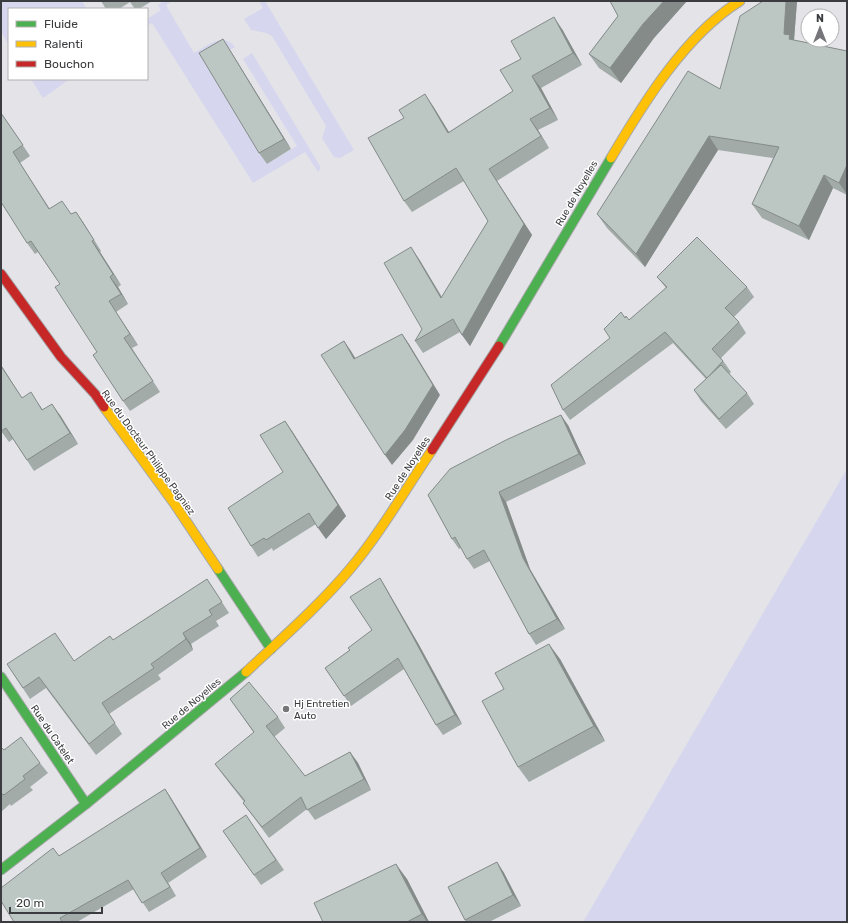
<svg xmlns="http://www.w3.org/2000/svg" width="848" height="923" viewBox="0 0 848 923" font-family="Rubik,sans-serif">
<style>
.green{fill:#d6d7ef}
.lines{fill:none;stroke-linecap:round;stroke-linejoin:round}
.fast-casing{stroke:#a7a7aa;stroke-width:11}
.slow-casing{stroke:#a7a7aa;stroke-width:11}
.jam-casing{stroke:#a7a7aa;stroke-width:11}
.fast{stroke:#4caf50;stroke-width:9}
.slow{stroke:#ffc107;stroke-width:9}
.jam{stroke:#c62828;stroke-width:9}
.wall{fill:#a2aba8}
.shaded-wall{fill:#848b88}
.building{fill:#bcc7c3;stroke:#848b88}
.poi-dot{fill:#76767a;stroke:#fff;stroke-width:1.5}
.labels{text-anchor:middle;stroke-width:3;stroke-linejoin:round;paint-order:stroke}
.street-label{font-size:10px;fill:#3b3c3f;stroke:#fff}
.poi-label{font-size:10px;fill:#3b3c3f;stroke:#fff;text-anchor:start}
</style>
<rect width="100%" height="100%" fill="#e3e3e8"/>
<g class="green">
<path d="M 1,1 L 82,1 L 87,9 L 9,9 L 9,45 L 1,32 Z"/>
<path d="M 164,1 L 173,1 L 166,5 L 194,53 C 207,46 223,32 235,47 L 206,64 L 267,164 L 297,146 L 243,59 L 252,53 L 320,166 L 320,169 L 318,172 L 305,152 L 253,183 L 152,23 L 147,26 L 147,19 L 161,10 L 158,5 Z"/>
<path d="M 259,1 L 265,1 L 354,150 L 340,158 L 334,157 L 322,138 L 326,126 L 272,36 L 266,33 L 251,30 L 244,19 L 263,8 Z"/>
<path d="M 31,79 L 70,79 L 43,98 Z"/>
<path d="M 847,469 L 847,922 L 583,922 Z"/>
</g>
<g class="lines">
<defs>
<g id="fast">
<path d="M 499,346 L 611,158"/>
<path d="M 218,569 L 271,649"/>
<path d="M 1,677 L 86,804"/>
<path d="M 1,870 L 86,804 L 246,672"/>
</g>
<g id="slow">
<path d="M 611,158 C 643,104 685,35 740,1"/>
<path d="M 104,407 L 174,503 L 218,569"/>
<path d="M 246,672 C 281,639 319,606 350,569 C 381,532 405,490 432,450"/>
</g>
<g id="jam">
<path d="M 1,274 L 61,357 L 95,394 L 104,407"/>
<path d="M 432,450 L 499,346"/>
</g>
</defs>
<use href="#fast" class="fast-casing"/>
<use href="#slow" class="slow-casing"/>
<use href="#jam" class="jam-casing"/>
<use href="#fast" class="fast"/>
<use href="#slow" class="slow"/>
<use href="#jam" class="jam"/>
</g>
<g class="wall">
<path d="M 101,1 L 152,1 L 139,9 L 135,9 L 130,2 L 119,9 L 106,9 Z"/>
<path d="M 610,1 L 687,1 L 654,38 L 621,83 L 599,68 L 589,54 L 618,16 Z"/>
<path d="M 797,1 L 794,40 L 847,51 L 847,195 L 833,188 L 809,240 L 762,218 L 752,204 L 773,158 L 718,150 L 645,267 L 607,228 L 597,214 L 720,89 Z"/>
<path d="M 562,29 L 582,65 L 541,88 L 558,120 L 538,130 L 549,148 L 497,181 L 532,235 L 470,346 L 460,332 L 423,353 L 415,341 L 422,329 L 419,259 L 442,297 L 488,221 L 464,181 L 412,212 L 404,201 L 433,106 L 449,132 L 513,91 L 521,59 Z"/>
<path d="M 230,50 L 291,149 L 267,164 L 259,153 Z"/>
<path d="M 8,123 L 30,156 L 20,163 L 50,209 L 71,214 L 76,212 L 101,251 L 100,252 L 121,285 L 118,287 L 128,304 L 116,312 L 138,345 L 132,348 L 160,392 L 130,411 L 123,401 L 97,352 L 60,284 L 38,252 L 35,254 L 27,243 Z"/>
<path d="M 657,277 L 747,287 L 754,297 L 734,317 L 739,322 L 746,333 L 721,358 L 731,372 L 729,374 L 747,393 L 754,404 L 726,429 L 701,401 L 694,390 L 706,379 L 673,343 L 570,420 L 563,410 L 610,338 L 625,318 L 629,320 L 666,288 Z"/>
<path d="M 1,365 L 22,398 L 38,403 L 43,410 L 60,415 L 78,444 L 34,471 L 13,439 L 9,442 L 1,431 Z"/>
<path d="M 568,425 L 586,464 L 506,502 L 530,569 L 565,629 L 536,645 L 529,634 L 490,561 L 474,569 L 467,559 L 461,548 L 459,549 L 452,539 L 428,495 Z"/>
<path d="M 292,431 L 346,516 L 326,539 L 316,524 L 273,551 L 272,548 L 258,557 L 251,546 L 283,472 Z"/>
<path d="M 380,578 L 386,588 L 419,645 L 462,724 L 443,735 L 436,725 L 404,669 L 351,706 L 325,668 L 350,650 L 372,630 Z"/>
<path d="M 207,579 L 229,613 L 216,621 L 219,626 L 191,644 L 193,650 L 158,675 L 161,679 L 109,714 L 122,734 L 96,755 L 46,688 L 30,699 L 7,664 L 74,661 L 113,640 Z"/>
<path d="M 560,659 L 605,741 L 529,782 L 518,767 Z"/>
<path d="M 230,699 L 278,717 L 285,728 L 274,737 L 305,776 L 350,752 L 358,763 L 371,790 L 315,820 L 307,809 L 269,838 L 243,803 L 244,802 L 223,775 L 215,764 L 254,733 Z"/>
<path d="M 1,747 L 4,750 L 40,763 L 48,773 L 30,787 L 33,790 L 11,806 L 10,804 L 1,812 Z"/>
<path d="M 165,789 L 171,798 L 207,857 L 168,883 L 176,896 L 149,912 L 134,889 L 77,922 L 14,922 L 59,856 Z"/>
<path d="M 246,815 L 284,870 L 261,885 L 223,831 Z"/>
<path d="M 497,862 L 504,873 L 521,906 L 489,922 L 466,922 L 465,920 Z"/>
<path d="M 407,879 L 429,922 L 323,922 Z"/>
</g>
<g class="shaded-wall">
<path d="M 664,1 L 687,1 L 654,38 L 621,83 L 610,68 L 643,24 Z"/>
<path d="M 786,1 L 797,1 L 794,40 L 800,49 L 784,34 Z"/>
<path d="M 554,17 L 562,29 L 582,65 L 573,53 Z"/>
<path d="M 223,39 L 230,50 L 291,149 L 284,139 Z"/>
<path d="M 532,76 L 541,88 L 558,120 L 550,108 Z"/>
<path d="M 425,94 L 433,106 L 456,144 L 448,133 Z"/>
<path d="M 530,119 L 538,130 L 549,148 L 541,136 Z"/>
<path d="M 709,136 L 718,150 L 645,267 L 636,254 Z"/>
<path d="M 847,165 L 847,194 L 839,183 Z"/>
<path d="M 489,169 L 497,181 L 532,235 L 470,346 L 462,335 L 524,224 Z"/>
<path d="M 824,175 L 833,188 L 809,240 L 799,226 Z"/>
<path d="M 76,212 L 83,222 L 101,251 L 94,240 Z"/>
<path d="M 92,241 L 100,252 L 121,285 L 113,274 Z"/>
<path d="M 411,247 L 419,259 L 449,310 L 441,298 Z"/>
<path d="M 110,277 L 118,287 L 128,304 L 121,294 Z"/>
<path d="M 109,301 L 116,312 L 138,345 L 130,334 Z"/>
<path d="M 402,334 L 409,344 L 440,395 L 413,440 L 392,465 L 385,455 Z"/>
<path d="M 344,341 L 351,351 L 362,369 L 354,359 Z"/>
<path d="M 1,365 L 29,409 L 1,366 Z"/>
<path d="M 52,404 L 60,415 L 78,444 L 70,433 Z"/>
<path d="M 561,415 L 568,425 L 586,464 L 579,454 Z"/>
<path d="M 285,421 L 292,431 L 346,516 L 326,539 L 318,528 Z"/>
<path d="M 499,492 L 506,502 L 530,569 L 565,629 L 557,619 L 523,558 Z"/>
<path d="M 380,578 L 386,588 L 419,645 L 462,724 L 455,715 Z"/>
<path d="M 183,633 L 191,644 L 193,650 L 186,639 Z"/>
<path d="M 549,644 L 560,659 L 605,741 L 594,726 Z"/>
<path d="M 350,752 L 358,763 L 371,790 L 364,779 Z"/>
<path d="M 165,789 L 171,798 L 207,857 L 200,848 Z"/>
<path d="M 497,862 L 504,873 L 521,906 L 513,895 Z"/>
<path d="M 396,864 L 407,879 L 429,922 L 427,922 L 422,914 Z"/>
<path d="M 161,873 L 168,883 L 176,896 L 170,887 Z"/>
</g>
<g class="building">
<path d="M 610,1 L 664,1 L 643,24 L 610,68 L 589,54 L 618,16 Z"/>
<path d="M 763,1 L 786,1 L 784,34 L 790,35 L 789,39 L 847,51 L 847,165 L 839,183 L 824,175 L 799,226 L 752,204 L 779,147 L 709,136 L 636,254 L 597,214 L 688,71 L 720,89 L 740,16 Z"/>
<path d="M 554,17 L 573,53 L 532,76 L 550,108 L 530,119 L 541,136 L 489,169 L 524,224 L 462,335 L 453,319 L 415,341 L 422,329 L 384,263 L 411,247 L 441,298 L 488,221 L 456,168 L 404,201 L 368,138 L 404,118 L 399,110 L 425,94 L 448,133 L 513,91 L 500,70 L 521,59 L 511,41 Z"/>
<path d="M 223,39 L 284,139 L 259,153 L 199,53 Z"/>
<path d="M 1,113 L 23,145 L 13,152 L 49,209 L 62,201 L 71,214 L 76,212 L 94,240 L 92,241 L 113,274 L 110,277 L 121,294 L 109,301 L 130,334 L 124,338 L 153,381 L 123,401 L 93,355 L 97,352 L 55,287 L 60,284 L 31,241 L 27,243 L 1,202 Z"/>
<path d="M 697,237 L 747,287 L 725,308 L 739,322 L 712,349 L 723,361 L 707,378 L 665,332 L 563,410 L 551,385 L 610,338 L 604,329 L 621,312 L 625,318 L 626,316 L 629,320 L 667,287 L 657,277 Z"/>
<path d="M 402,334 L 433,385 L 405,430 L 385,455 L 321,355 L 344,341 L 354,359 Z"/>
<path d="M 721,365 L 747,393 L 719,419 L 694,390 Z"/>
<path d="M 1,366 L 22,398 L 31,392 L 42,410 L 52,404 L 70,433 L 27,460 L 6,428 L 1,431 Z"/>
<path d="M 561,415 L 579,454 L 499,492 L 523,558 L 557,619 L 529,634 L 484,550 L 467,559 L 455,537 L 452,539 L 428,495 L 450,469 L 506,440 Z"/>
<path d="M 285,421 L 338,505 L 318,528 L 309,513 L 266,540 L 264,538 L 251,546 L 228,508 L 283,472 L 260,435 Z"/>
<path d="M 380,578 L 412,635 L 455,715 L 436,725 L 398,658 L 344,696 L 325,668 L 350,650 L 348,648 L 372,630 L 350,597 Z"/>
<path d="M 207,579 L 222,602 L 209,610 L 212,615 L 183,633 L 186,639 L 151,664 L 154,668 L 102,703 L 115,723 L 89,744 L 39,677 L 23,688 L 7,664 L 55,633 L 74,661 L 110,636 L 113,640 Z"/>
<path d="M 549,644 L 594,726 L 518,767 L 482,701 L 504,689 L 495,673 Z"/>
<path d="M 249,682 L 278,717 L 266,726 L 305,776 L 350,752 L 364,779 L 307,810 L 301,797 L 262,827 L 243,803 L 245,801 L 215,764 L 254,732 L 230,699 Z"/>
<path d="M 21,737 L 40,763 L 23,776 L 25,779 L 4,795 L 3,794 L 1,795 L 1,747 L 4,750 Z"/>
<path d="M 165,789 L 200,848 L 161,873 L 170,887 L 142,903 L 128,880 L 60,918 L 62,922 L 14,922 L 1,901 L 1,888 L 53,848 L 59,856 Z"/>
<path d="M 246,815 L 276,860 L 254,875 L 223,831 Z"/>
<path d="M 497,862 L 513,895 L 465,920 L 448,887 Z"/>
<path d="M 396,864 L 422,914 L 407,922 L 323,922 L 314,903 Z"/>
</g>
<circle class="poi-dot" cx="286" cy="709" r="4"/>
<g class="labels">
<g class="street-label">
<text transform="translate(576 193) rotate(-60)" y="4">Rue de Noyelles</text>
<text transform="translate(149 452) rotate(54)" y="4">Rue du Docteur Philippe Pagniez</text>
<text transform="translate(407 468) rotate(-57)" y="4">Rue de Noyelles</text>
<text transform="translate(191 703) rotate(-40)" y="4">Rue de Noyelles</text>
<text transform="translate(53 734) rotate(56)" y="4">Rue du Catelet</text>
</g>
<g class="poi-label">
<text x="294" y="707">Hj Entretien<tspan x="294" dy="12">Auto</tspan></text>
</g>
</g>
<rect width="848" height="923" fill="none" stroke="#3b3c3f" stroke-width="4"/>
<rect x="8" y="8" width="140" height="72" fill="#ffffff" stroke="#b1b1b2"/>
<rect x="16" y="21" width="20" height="6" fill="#4caf50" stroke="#b1b1b2"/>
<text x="44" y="28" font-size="12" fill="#3b3c3f">Fluide</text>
<rect x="16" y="41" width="20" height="6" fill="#ffc107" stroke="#b1b1b2"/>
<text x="44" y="48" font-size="12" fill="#3b3c3f">Ralenti</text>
<rect x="16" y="61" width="20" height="6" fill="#c62828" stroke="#b1b1b2"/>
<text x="44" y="68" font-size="12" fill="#3b3c3f">Bouchon</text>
<g transform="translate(820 28)"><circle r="19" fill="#ffffff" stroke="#b1b1b2"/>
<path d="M0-3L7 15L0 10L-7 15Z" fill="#76767a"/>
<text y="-6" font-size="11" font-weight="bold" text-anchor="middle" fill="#3b3c3f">N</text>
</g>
<path d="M10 907v6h92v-6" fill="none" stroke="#3b3c3f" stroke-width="2"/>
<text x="16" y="907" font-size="12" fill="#3b3c3f" stroke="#ffffff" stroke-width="3" paint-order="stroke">20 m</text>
</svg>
